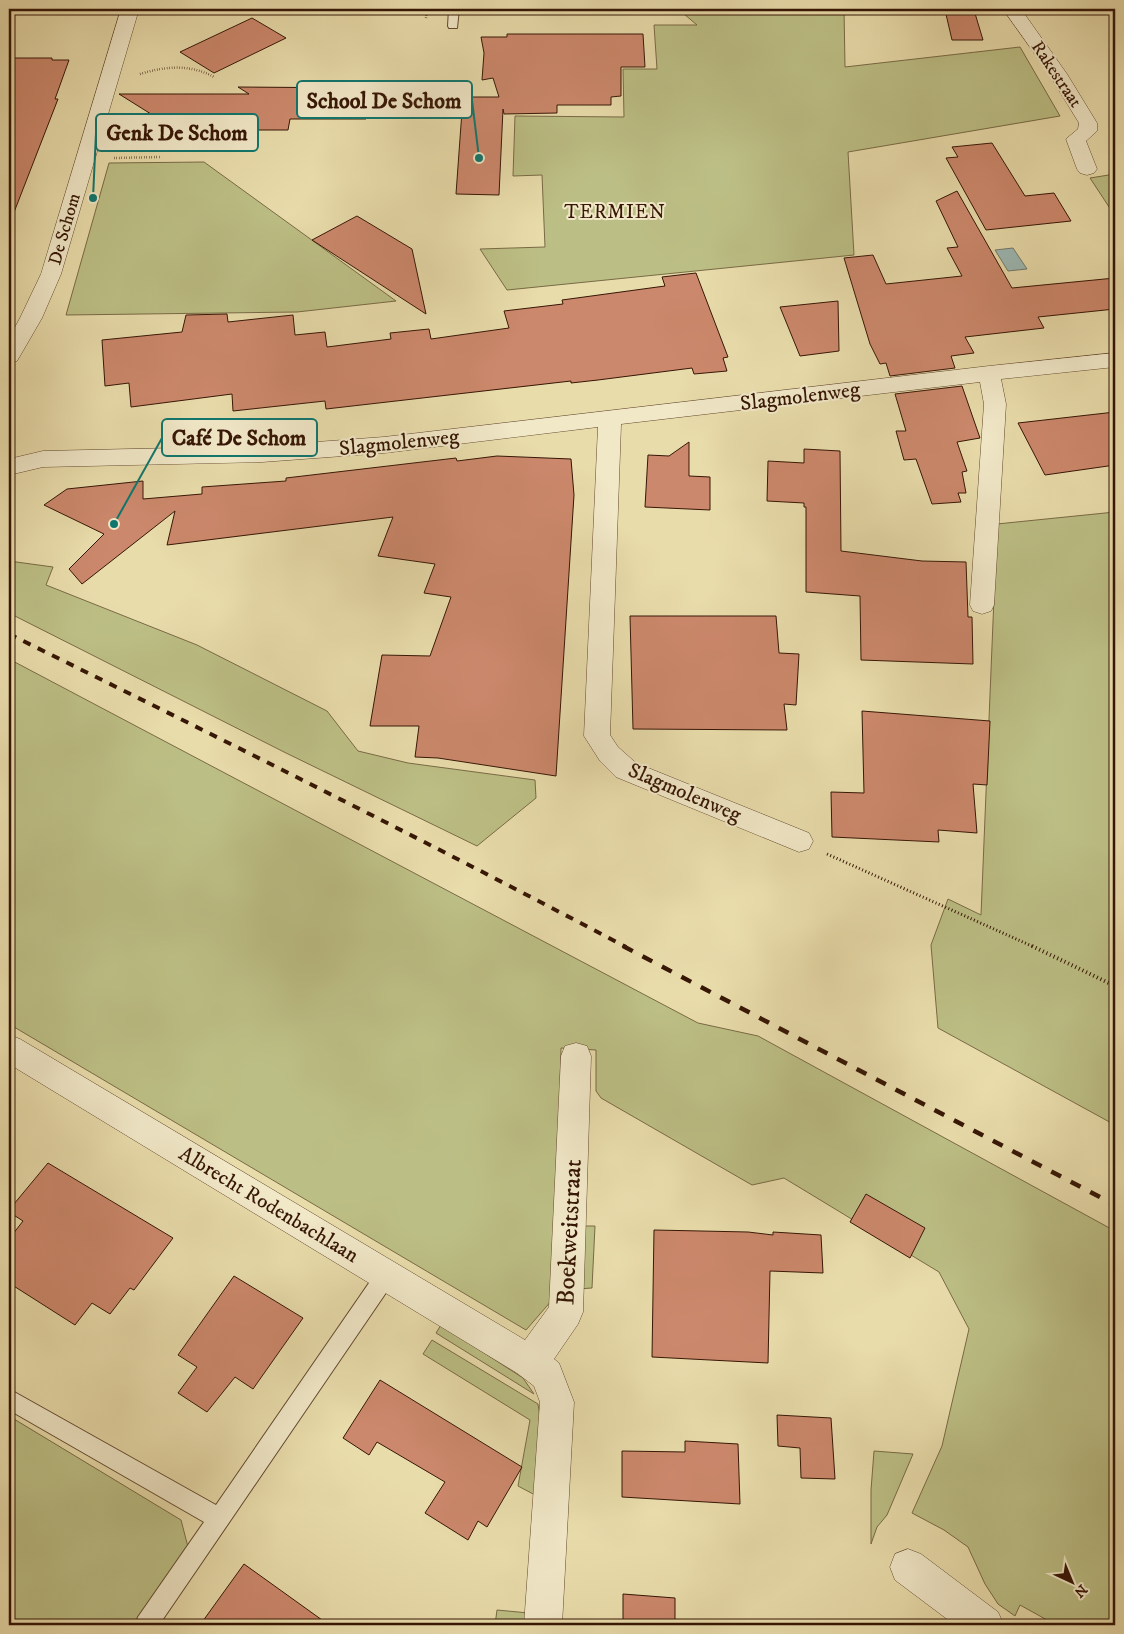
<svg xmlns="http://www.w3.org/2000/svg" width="1124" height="1634" viewBox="0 0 1124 1634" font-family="'IM FELL DW Pica',serif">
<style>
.green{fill:#bcbf85;stroke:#796a45}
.water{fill:#9cb9b4;stroke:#73786e}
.building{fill:#cc886c;stroke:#361605}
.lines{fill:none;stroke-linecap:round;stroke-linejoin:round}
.service-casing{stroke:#63482e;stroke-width:2}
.minor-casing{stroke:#63482e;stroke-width:1}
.path-far2{stroke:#361605;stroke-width:2.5;stroke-dasharray:0.5 2;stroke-linecap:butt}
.path-far1{stroke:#361605;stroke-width:3;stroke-dasharray:1 2.5;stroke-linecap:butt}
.path{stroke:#361605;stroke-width:4;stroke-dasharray:1 3;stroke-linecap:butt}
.service{fill:#f1e8c8;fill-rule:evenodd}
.minor{fill:#f1e8c8;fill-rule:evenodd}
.rail-far1{stroke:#361605;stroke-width:4;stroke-dasharray:8 8;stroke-linecap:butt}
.rail{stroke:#361605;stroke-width:4.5;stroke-dasharray:11 11;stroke-linecap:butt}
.labels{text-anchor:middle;stroke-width:4;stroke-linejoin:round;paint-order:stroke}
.far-street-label{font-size:18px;fill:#361605;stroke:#f1e8c8}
.far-neighbourhood-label{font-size:19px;letter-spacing:1px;fill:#361605;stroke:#f1e8c8}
.street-label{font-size:21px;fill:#361605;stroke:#f1e8c8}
.near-street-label{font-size:25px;fill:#361605;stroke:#f1e8c8}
.leader{fill:none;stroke:#0f766e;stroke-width:2}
.callout-dot{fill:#0f766e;stroke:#f1e8c8;stroke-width:2}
.callout{fill:#f1e8c8;stroke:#0f766e;stroke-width:2}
.callout-label{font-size:22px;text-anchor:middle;font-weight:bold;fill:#361605}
</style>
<rect width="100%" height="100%" fill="#e9dcab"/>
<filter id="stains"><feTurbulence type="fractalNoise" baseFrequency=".004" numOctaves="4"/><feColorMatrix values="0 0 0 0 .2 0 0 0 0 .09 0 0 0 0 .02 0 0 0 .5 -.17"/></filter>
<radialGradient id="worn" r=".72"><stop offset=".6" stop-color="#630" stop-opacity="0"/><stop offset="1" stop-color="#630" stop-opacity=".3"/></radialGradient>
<g class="green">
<path d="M 701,9 L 844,9 L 845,67 L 1020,47 L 1060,116 L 848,152 L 854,255 L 507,290 L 480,249 L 545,247 L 542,175 L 513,176 L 515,116 L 624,117 L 623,69 L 657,69 L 654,25 L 697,25 L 684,14 Z"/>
<path d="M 204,162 L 396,301 L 297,312 L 66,315 L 109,163 Z"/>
<path d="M 1115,174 L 1115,216 L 1090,178 Z"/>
<path d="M 1115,512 L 1115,1125 L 938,1028 L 931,945 L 948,899 L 981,915 L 997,524 Z"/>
<path d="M 9,561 L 53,567 L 46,585 L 197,645 L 327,711 L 358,751 L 408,763 L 535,780 L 536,798 L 477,846 L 284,752 L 9,613 Z"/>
<path d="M 9,659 L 698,1023 L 758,1036 L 1115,1231 L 1115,1625 L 1056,1625 L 1020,1605 L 1015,1616 L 998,1604 L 985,1584 L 968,1547 L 944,1530 L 912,1513 L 942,1446 L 969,1329 L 939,1272 L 784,1178 L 752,1185 L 601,1098 L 596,1091 L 596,1050 L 561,1048 L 556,1278 L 553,1299 L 526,1330 L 9,1024 Z"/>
<path d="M 579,1226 L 595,1226 L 592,1288 L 577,1289 Z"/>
<path d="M 441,1325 L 523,1378 L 534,1394 L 436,1333 Z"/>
<path d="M 432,1340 L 538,1404 L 541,1424 L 537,1496 L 518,1486 L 530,1420 L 423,1354 Z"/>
<path d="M 9,1416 L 181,1520 L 188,1547 L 134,1625 L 9,1625 Z"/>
<path d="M 874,1451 L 913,1454 L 887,1515 L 877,1527 L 871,1544 L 871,1490 Z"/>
<path d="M 497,1610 L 529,1613 L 527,1625 L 495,1625 Z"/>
</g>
<path class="water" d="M 1013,248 L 1027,269 L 1008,271 L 995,250 Z"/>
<g class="building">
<path d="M 945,10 L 974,10 L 983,40 L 952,40 Z"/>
<path d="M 252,18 L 286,38 L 214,73 L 180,52 Z"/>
<path d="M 507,34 L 643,34 L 645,67 L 621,67 L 621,96 L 611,97 L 611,105 L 557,105 L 557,113 L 504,114 L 503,109 L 499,195 L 456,194 L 463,97 L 499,97 L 493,78 L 482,80 L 484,53 L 481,37 L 507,37 Z"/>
<path d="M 9,58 L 52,58 L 52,60 L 69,60 L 55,99 L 58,99 L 11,220 L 9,220 Z"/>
<path d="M 238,87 L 370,88 L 366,119 L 290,119 L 288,130 L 230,130 L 226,132 L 220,129 L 194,141 L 119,94 L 249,94 Z"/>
<path d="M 992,143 L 1025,196 L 1054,193 L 1071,221 L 986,230 L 946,158 L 958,157 L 952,147 Z"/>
<path d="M 957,191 L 1012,288 L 1115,278 L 1115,309 L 1038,317 L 1044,328 L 965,337 L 974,353 L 951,356 L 955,368 L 890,376 L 886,363 L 880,364 L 870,344 L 844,258 L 873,255 L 886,284 L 962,276 L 947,248 L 958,247 L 936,201 Z"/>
<path d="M 357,216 L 412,249 L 426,314 L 312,240 Z"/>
<path d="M 696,273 L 728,357 L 723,358 L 727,371 L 694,374 L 692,368 L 598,380 L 571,383 L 571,381 L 326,409 L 325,401 L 233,411 L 232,394 L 131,407 L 129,383 L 105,386 L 102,340 L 182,332 L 186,315 L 227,314 L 228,322 L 293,315 L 295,335 L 325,332 L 327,347 L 391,339 L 390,333 L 429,329 L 431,339 L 509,328 L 504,311 L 563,304 L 562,300 L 665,286 L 662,277 Z"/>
<path d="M 838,301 L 839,351 L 800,356 L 780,307 Z"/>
<path d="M 962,386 L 980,438 L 957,442 L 967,471 L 962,472 L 966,493 L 958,493 L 961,502 L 932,504 L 916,459 L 904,460 L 896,431 L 906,431 L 895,394 Z"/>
<path d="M 1115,412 L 1115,465 L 1045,475 L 1018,423 Z"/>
<path d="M 689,442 L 689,476 L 710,477 L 710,510 L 645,507 L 648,455 L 669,456 Z"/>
<path d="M 804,449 L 840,451 L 841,551 L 922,561 L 966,562 L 968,617 L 972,617 L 973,664 L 861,660 L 860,596 L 806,592 L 806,507 L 804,507 L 804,503 L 767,501 L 768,461 L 804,463 Z"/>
<path d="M 497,456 L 571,459 L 574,495 L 556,776 L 438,758 L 415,757 L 419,726 L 370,726 L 382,655 L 430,656 L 451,597 L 424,593 L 435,564 L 378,556 L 393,517 L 167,545 L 175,511 L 82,584 L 69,569 L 104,534 L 44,505 L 67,489 L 143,481 L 143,499 L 202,494 L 202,487 L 286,481 L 286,478 L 456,458 L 457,461 Z"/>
<path d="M 630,616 L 776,616 L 779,653 L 799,654 L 796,705 L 784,704 L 787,730 L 633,729 Z"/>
<path d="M 862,711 L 990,721 L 987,785 L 973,784 L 977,833 L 938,830 L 939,842 L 832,837 L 831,792 L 864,793 Z"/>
<path d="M 48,1163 L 173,1238 L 134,1290 L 130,1288 L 110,1314 L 92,1303 L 75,1325 L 9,1283 L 9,1239 L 23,1221 L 9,1212 L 9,1210 Z"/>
<path d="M 866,1194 L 925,1228 L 910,1258 L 850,1222 Z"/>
<path d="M 654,1230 L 748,1232 L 773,1235 L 773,1232 L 821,1235 L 823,1273 L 770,1271 L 768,1363 L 652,1357 Z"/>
<path d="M 234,1276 L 303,1318 L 253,1389 L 235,1377 L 207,1412 L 178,1393 L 197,1367 L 178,1355 Z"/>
<path d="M 380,1380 L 522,1467 L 487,1527 L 478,1521 L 468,1540 L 425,1513 L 445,1482 L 377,1442 L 369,1455 L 343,1438 Z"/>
<path d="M 777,1415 L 831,1418 L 835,1479 L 801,1478 L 800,1448 L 778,1446 Z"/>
<path d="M 685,1441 L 738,1444 L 740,1504 L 622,1497 L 622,1451 L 685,1452 Z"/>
<path d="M 244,1564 L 329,1625 L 200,1625 Z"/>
<path d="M 623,1594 L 675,1598 L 675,1625 L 623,1625 Z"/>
</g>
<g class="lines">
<defs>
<g id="service">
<path d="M 449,9 L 459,9 L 457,28 L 449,28 L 448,26 Z"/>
<path d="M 387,1265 L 394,1267 L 397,1274 L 394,1281 L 159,1625 L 135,1625 L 138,1617 L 204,1522 L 9,1410 L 9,1389 L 216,1505 L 380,1267 Z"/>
</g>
<g id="minor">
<path d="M 121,9 L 139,9 L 61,274 L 42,318 L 20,356 L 17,361 L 9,363 L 9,338 L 20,318 L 41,274 Z"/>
<path d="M 1003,9 L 1021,9 L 1067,74 L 1097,123 L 1097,131 L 1086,141 L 1097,169 L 1094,173 L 1087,175 L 1080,173 L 1077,169 L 1066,139 L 1078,129 L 1079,123 L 1049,74 Z"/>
<path d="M 1115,353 L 1115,367 L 1001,379 L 1006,404 L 994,605 L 991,611 L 982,614 L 973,611 L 970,605 L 984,404 L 980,382 L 621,424 L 610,735 L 618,747 L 636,763 L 809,833 L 813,841 L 809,849 L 799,852 L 616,777 L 600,761 L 584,736 L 598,427 L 384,453 L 262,462 L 43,467 L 9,475 L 9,459 L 43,451 L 262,446 L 384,437 L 989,366 Z"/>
<path d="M 9,1035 L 20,1039 L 525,1340 L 549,1307 L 561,1056 L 565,1046 L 576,1043 L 587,1046 L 591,1056 L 583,1312 L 578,1324 L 554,1359 L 559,1363 L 574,1402 L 562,1625 L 524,1625 L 540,1402 L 534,1386 L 517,1373 L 9,1064 Z"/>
<path d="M 908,1549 L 921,1554 L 998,1612 L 1004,1625 L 955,1625 L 895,1580 L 890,1567 L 895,1554 Z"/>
</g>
</defs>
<use href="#service" class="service-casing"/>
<use href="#minor" class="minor-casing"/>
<g class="path-far2">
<path d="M 426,18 L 427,9"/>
<path d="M 140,74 C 166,66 190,64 214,77"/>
<path d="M 114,158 L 160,157"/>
</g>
<path class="path-far1" d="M 827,854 L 1034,947"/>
<path class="path" d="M 1032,946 L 1115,986"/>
<use href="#service" class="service"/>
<use href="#minor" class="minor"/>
<path class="rail-far1" d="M 9,634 C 216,736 422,839 626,947"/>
<path class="rail" d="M 623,946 L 1115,1205"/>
</g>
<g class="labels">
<g class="far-street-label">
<text transform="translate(1057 74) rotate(56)" y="6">Rakestraat</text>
<text transform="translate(64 229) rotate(-74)" y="6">De Schom</text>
</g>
<g class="far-neighbourhood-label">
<text x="615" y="218">TERMIEN</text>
</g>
<g class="street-label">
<text transform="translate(800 396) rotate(-7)" y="7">Slagmolenweg</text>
<text transform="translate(399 442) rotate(-6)" y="7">Slagmolenweg</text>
<text transform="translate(685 792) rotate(23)" y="7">Slagmolenweg</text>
<text transform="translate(269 1204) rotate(31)" y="7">Albrecht Rodenbachlaan</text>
</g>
<g class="near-street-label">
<text transform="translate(568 1232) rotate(-87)" y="9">Boekweitstraat</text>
</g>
</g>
<path class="leader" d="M479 158L472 100M93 198L96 133M114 524L162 438"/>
<g class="callout-dot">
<circle cx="479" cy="158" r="5"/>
<circle cx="93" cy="198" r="5"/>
<circle cx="114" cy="524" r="5"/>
</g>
<g class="callout">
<rect x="297" y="81" width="175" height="37" rx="5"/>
<rect x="96" y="114" width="162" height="37" rx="5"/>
<rect x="162" y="419" width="155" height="37" rx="5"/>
</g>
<g class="callout-label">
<text x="384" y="108">School De Schom</text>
<text x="177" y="140">Genk De Schom</text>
<text x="239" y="445">Café De Schom</text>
</g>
<rect width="1124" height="1634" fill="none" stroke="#e9dcab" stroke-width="30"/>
<rect x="10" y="10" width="1104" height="1614" fill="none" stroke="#361605" stroke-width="2.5"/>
<rect x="15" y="15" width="1094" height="1604" fill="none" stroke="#361605"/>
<g transform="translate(1072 1582) rotate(136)" stroke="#f1e8c8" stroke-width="4" paint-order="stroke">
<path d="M0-4L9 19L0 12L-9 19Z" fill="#361605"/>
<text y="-8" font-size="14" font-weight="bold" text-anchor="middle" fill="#361605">N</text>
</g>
<rect width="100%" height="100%" filter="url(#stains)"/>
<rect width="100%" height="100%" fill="url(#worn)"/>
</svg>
